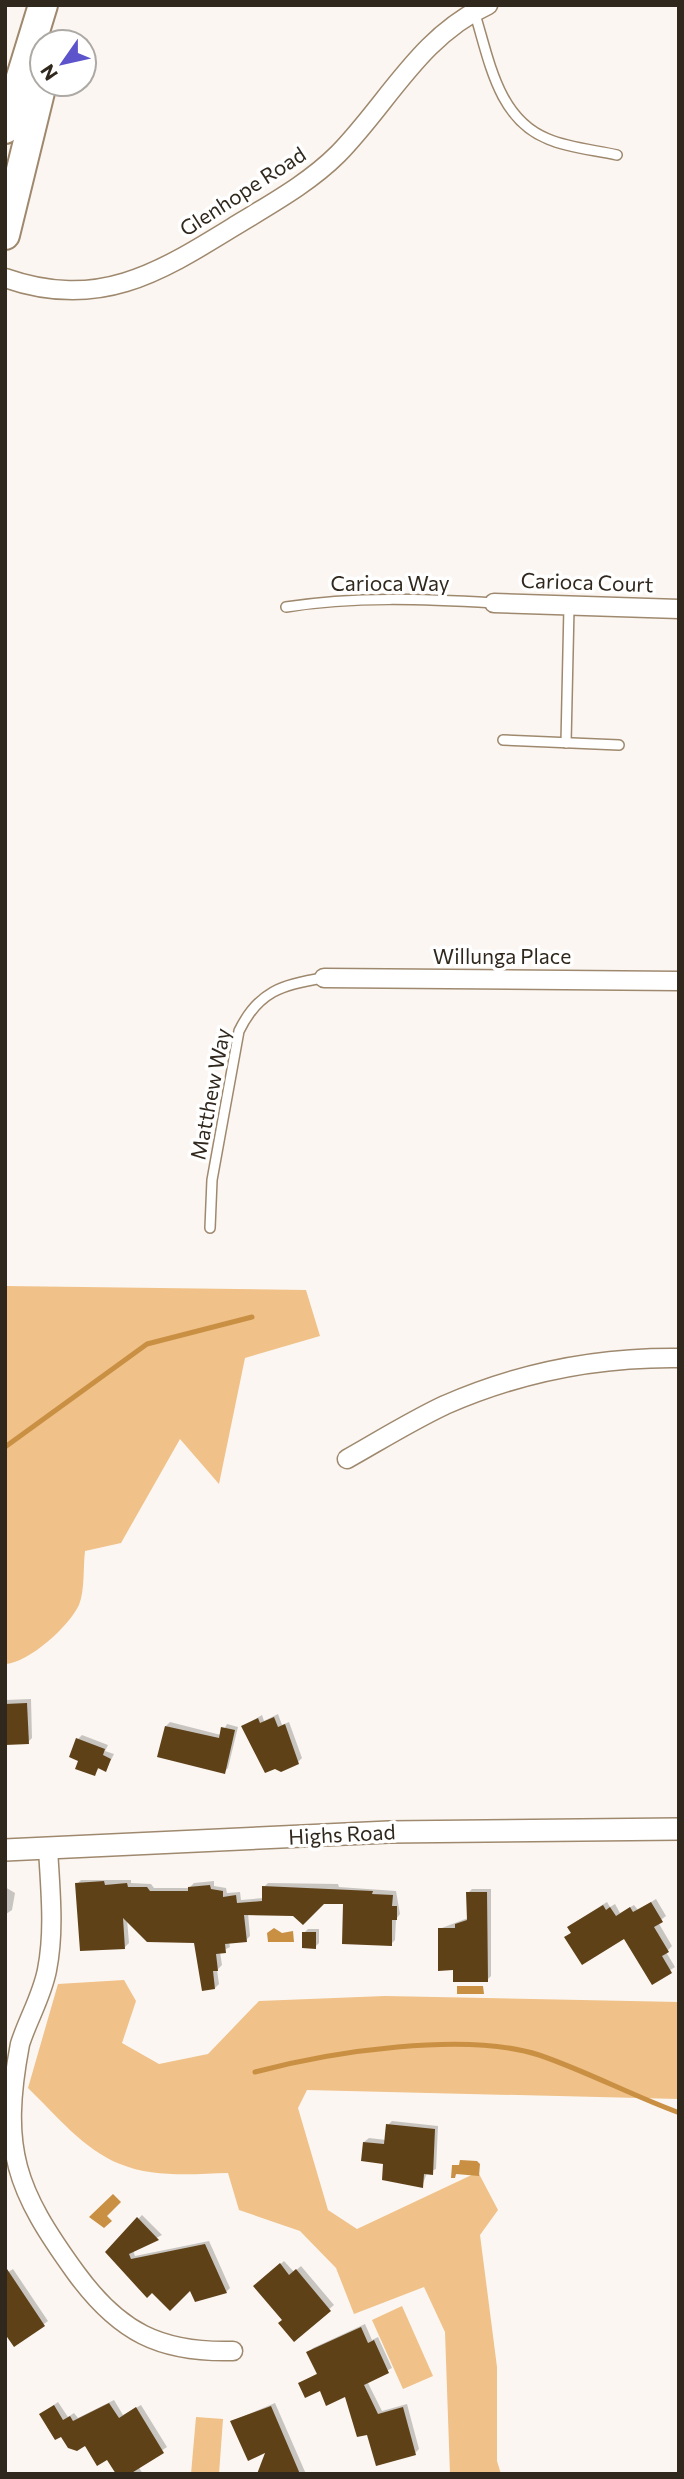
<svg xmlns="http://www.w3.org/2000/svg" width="684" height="2479" viewBox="0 0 684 2479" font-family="Commissioner,sans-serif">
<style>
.green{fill:#f0c188}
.water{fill:#c99044}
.shadow{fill:#0003}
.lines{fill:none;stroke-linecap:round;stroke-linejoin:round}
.stream{stroke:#c99044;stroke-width:5}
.building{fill:#5f4118}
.service-casing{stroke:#9f896e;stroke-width:12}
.minor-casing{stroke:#9f896e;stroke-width:21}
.tertiary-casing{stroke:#9f896e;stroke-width:24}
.primary-casing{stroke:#9f896e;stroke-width:32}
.service{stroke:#fff;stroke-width:9}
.minor{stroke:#fff;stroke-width:18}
.tertiary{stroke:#fff;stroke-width:21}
.primary{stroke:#fff;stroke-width:28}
.labels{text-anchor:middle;stroke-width:7;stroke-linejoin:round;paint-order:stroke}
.street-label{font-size:21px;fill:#31281d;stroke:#fff}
</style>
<rect width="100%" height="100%" fill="#fbf6f1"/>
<g class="green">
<path d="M 5,1286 L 306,1290 L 320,1336 L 245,1358 L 219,1484 L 180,1439 L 121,1543 L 85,1551 C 83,1567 85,1590 79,1605 C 69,1626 29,1663 5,1664 Z"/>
<path d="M 124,1980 L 136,2001 L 122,2043 L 159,2064 L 208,2054 L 259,2001 L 385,1996 L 679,2002 L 679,2099 L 307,2090 L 298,2108 L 328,2210 L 357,2229 L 478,2172 L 498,2210 L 480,2235 L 497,2367 L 497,2461 L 501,2474 L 450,2474 L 445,2332 L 424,2287 L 354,2314 L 336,2268 L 300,2231 L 239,2210 L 228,2173 C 193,2174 154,2178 120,2164 C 84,2150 56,2115 28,2088 L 58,1984 Z"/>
<path d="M 402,2306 L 433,2376 L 403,2389 L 372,2320 Z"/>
<path d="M 196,2417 L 223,2419 L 219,2474 L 191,2474 Z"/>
</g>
<g class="water">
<path d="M 274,1928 L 282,1933 L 293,1931 L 294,1942 L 268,1942 L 267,1933 Z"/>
<path d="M 457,1986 L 483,1986 L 484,1994 L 457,1994 Z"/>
<path d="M 460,2160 L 477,2161 L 480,2164 L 479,2176 L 456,2174 L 455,2178 L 451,2178 L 452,2165 L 459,2165 Z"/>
<path d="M 113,2194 L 121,2202 L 107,2216 L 112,2221 L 104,2228 L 89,2217 Z"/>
</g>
<g class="shadow">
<path d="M 31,1699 L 32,1738 L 28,1742 L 5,1743 L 5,1700 Z"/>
<path d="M 278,1714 L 282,1725 L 289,1722 L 302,1758 L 298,1762 L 243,1726 L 262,1715 L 264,1721 Z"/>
<path d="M 170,1722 L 221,1735 L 227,1724 L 238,1727 L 228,1768 L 224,1772 L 166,1726 Z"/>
<path d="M 82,1735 L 108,1745 L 105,1751 L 114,1754 L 106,1770 L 100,1767 L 94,1774 L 80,1760 L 78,1739 Z"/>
<path d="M 81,1880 L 131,1880 L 131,1883 L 151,1884 L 154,1888 L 189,1888 L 194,1883 L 214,1881 L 214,1886 L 226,1888 L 227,1893 L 240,1892 L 241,1900 L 264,1898 L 264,1887 L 268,1883 L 338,1884 L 339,1887 L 396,1891 L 400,1914 L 396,1919 L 395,1940 L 391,1944 L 345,1902 L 323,1902 L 294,1914 L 248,1913 L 250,1936 L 246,1940 L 229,1942 L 230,1947 L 220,1952 L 222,1965 L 217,1970 L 219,1984 L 215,1988 L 196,1941 L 127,1919 L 129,1943 L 125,1947 L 77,1884 Z"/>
<path d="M 5,1887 L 15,1893 L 12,1910 L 6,1914 L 5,1921 Z"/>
<path d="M 472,1889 L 491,1889 L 491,1976 L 487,1980 L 455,1969 L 439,1929 L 468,1918 L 468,1893 Z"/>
<path d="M 656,1899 L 666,1916 L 658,1922 L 672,1946 L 666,1952 L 675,1967 L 652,1982 L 625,1937 L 566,1937 L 572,1932 L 574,1923 L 607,1902 L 610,1907 L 615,1904 L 620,1913 L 634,1905 L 638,1910 Z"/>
<path d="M 308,1929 L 319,1929 L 319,1943 L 315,1947 L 304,1933 Z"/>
<path d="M 392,2121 L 438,2126 L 436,2169 L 427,2173 L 422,2186 L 385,2162 L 364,2142 L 369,2138 L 386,2140 L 388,2125 Z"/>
<path d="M 142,2215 L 162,2235 L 133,2250 L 135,2256 L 209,2241 L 230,2288 L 226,2292 L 191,2288 L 107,2252 Z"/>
<path d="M 284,2261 L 294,2272 L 301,2266 L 334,2305 L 294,2339 L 260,2282 Z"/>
<path d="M 13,2269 L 48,2321 L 15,2345 L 8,2335 L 5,2337 L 5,2274 Z"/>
<path d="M 365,2324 L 372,2340 L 378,2337 L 392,2368 L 367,2381 L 382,2411 L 407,2404 L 419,2449 L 415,2453 L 368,2432 L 346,2395 L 300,2383 L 318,2373 L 309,2352 L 313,2348 Z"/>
<path d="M 114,2400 L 123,2415 L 141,2405 L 167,2447 L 138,2466 L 143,2474 L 118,2474 L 108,2458 L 61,2434 L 41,2414 L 58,2402 L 68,2417 L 74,2413 L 78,2418 Z"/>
<path d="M 275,2403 L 306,2474 L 259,2474 L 268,2450 L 232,2421 Z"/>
</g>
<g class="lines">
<g class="stream">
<path d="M 5,1447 L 147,1344 L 252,1317"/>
<path d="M 255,2072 C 330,2052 465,2031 539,2055 C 586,2071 631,2095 677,2112"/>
</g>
</g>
<g class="building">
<path d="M 27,1703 L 29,1744 L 5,1745 L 5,1704 Z"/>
<path d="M 274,1717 L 278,1727 L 285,1724 L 299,1764 L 281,1772 L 275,1769 L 265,1773 L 241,1726 L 258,1718 L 260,1723 Z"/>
<path d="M 165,1726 L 219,1738 L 221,1727 L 235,1730 L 225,1774 L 157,1757 Z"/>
<path d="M 76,1738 L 105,1749 L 103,1755 L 111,1759 L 106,1772 L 98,1768 L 95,1776 L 75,1769 L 78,1761 L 69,1757 Z"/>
<path d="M 104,1881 L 105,1885 L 127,1883 L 128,1887 L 147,1887 L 150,1891 L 188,1891 L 188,1887 L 210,1885 L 211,1889 L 223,1891 L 223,1897 L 236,1895 L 237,1903 L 262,1901 L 262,1886 L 373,1891 L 372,1894 L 393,1895 L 392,1906 L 397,1906 L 397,1920 L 392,1920 L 392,1946 L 342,1944 L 343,1904 L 324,1904 L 303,1925 L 293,1916 L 244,1915 L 247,1942 L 225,1944 L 226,1953 L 216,1954 L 218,1971 L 213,1971 L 215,1989 L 202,1991 L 194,1943 L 147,1942 L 123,1918 L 125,1949 L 80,1951 L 75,1883 Z"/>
<path d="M 466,1892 L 487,1892 L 488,1982 L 453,1982 L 453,1970 L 438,1971 L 438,1928 L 455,1928 L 455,1924 L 467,1920 Z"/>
<path d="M 651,1902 L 663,1922 L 654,1927 L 669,1952 L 662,1956 L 672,1973 L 652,1985 L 624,1939 L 582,1965 L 564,1937 L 571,1933 L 567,1927 L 603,1905 L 606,1910 L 610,1907 L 616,1916 L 630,1907 L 633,1912 Z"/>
<path d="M 302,1932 L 316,1932 L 316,1949 L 302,1948 Z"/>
<path d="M 386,2124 L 435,2129 L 433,2175 L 424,2174 L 423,2188 L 382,2180 L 383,2164 L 361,2161 L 363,2142 L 384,2144 Z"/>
<path d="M 137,2217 L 159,2240 L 129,2254 L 131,2259 L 205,2244 L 227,2293 L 195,2302 L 190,2291 L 170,2311 L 152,2293 L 147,2298 L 105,2252 Z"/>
<path d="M 280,2263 L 289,2275 L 296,2269 L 331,2311 L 294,2342 L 278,2323 L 282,2320 L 253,2286 Z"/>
<path d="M 5,2266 L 45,2326 L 14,2347 L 5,2334 Z"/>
<path d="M 361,2327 L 368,2343 L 374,2340 L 389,2373 L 364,2385 L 378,2414 L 403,2407 L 416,2455 L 376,2466 L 367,2435 L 357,2437 L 345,2397 L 326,2406 L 320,2391 L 305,2398 L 298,2383 L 317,2374 L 306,2352 Z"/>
<path d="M 109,2403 L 119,2418 L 136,2407 L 164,2453 L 130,2474 L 116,2474 L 107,2460 L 97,2466 L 85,2446 L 77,2451 L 68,2448 L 61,2437 L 55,2440 L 39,2414 L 54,2405 L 63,2420 L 70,2416 L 73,2421 Z"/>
<path d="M 271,2406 L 300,2474 L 257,2474 L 265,2453 L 248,2461 L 230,2421 Z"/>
</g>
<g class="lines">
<defs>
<g id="service">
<path d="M 474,11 C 489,58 497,119 548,139 C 569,148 595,150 617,155"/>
<path d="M 286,607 C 355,596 424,599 494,603"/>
<path d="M 503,740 L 619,745"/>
<path d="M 566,743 L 569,607"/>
<path d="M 210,1228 L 212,1180 L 239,1031 C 258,992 282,984 324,978"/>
</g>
<g id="minor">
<path d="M 5,278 C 102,312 163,270 243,221 C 276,201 311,181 338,154 C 388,103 420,36 488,5"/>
<path d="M 494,603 L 679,609"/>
<path d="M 324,978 L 679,981"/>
<path d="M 347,1459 C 379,1441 411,1421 445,1405 C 520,1372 597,1357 679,1358"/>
<path d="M 48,1848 C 50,1887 55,1930 47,1970 C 42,1996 28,2019 20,2044 C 0,2150 16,2190 76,2273 C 119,2332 160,2353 233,2351"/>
</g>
<path id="tertiary" d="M 5,1850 L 389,1832 L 679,1829"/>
<g id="primary">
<path d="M 5,129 L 43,5"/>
<path d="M 5,235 L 42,84"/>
</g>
</defs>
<use href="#service" class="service-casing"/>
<use href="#minor" class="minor-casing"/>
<use href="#tertiary" class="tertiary-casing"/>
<use href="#primary" class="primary-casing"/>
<use href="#service" class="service"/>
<use href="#minor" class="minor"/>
<use href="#tertiary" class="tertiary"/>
<use href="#primary" class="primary"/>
</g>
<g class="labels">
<g class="street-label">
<text transform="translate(243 192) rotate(-33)" y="7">Glenhope Road</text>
<text transform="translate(587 583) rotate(2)" y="7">Carioca Court</text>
<text x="390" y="591">Carioca Way</text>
<text x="502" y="964">Willunga Place</text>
<text transform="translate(211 1094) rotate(-79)" y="7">Matthew Way</text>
<text transform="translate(342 1835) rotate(-3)" y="7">Highs Road</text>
</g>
</g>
<rect width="684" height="2479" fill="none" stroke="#31281d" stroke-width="14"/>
<g transform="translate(63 63) rotate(236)"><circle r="33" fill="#ffffff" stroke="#ada9a5" stroke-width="2"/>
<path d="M0-5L12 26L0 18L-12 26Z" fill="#5d54cc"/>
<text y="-10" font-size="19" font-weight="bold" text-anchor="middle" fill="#31281d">N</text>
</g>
</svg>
